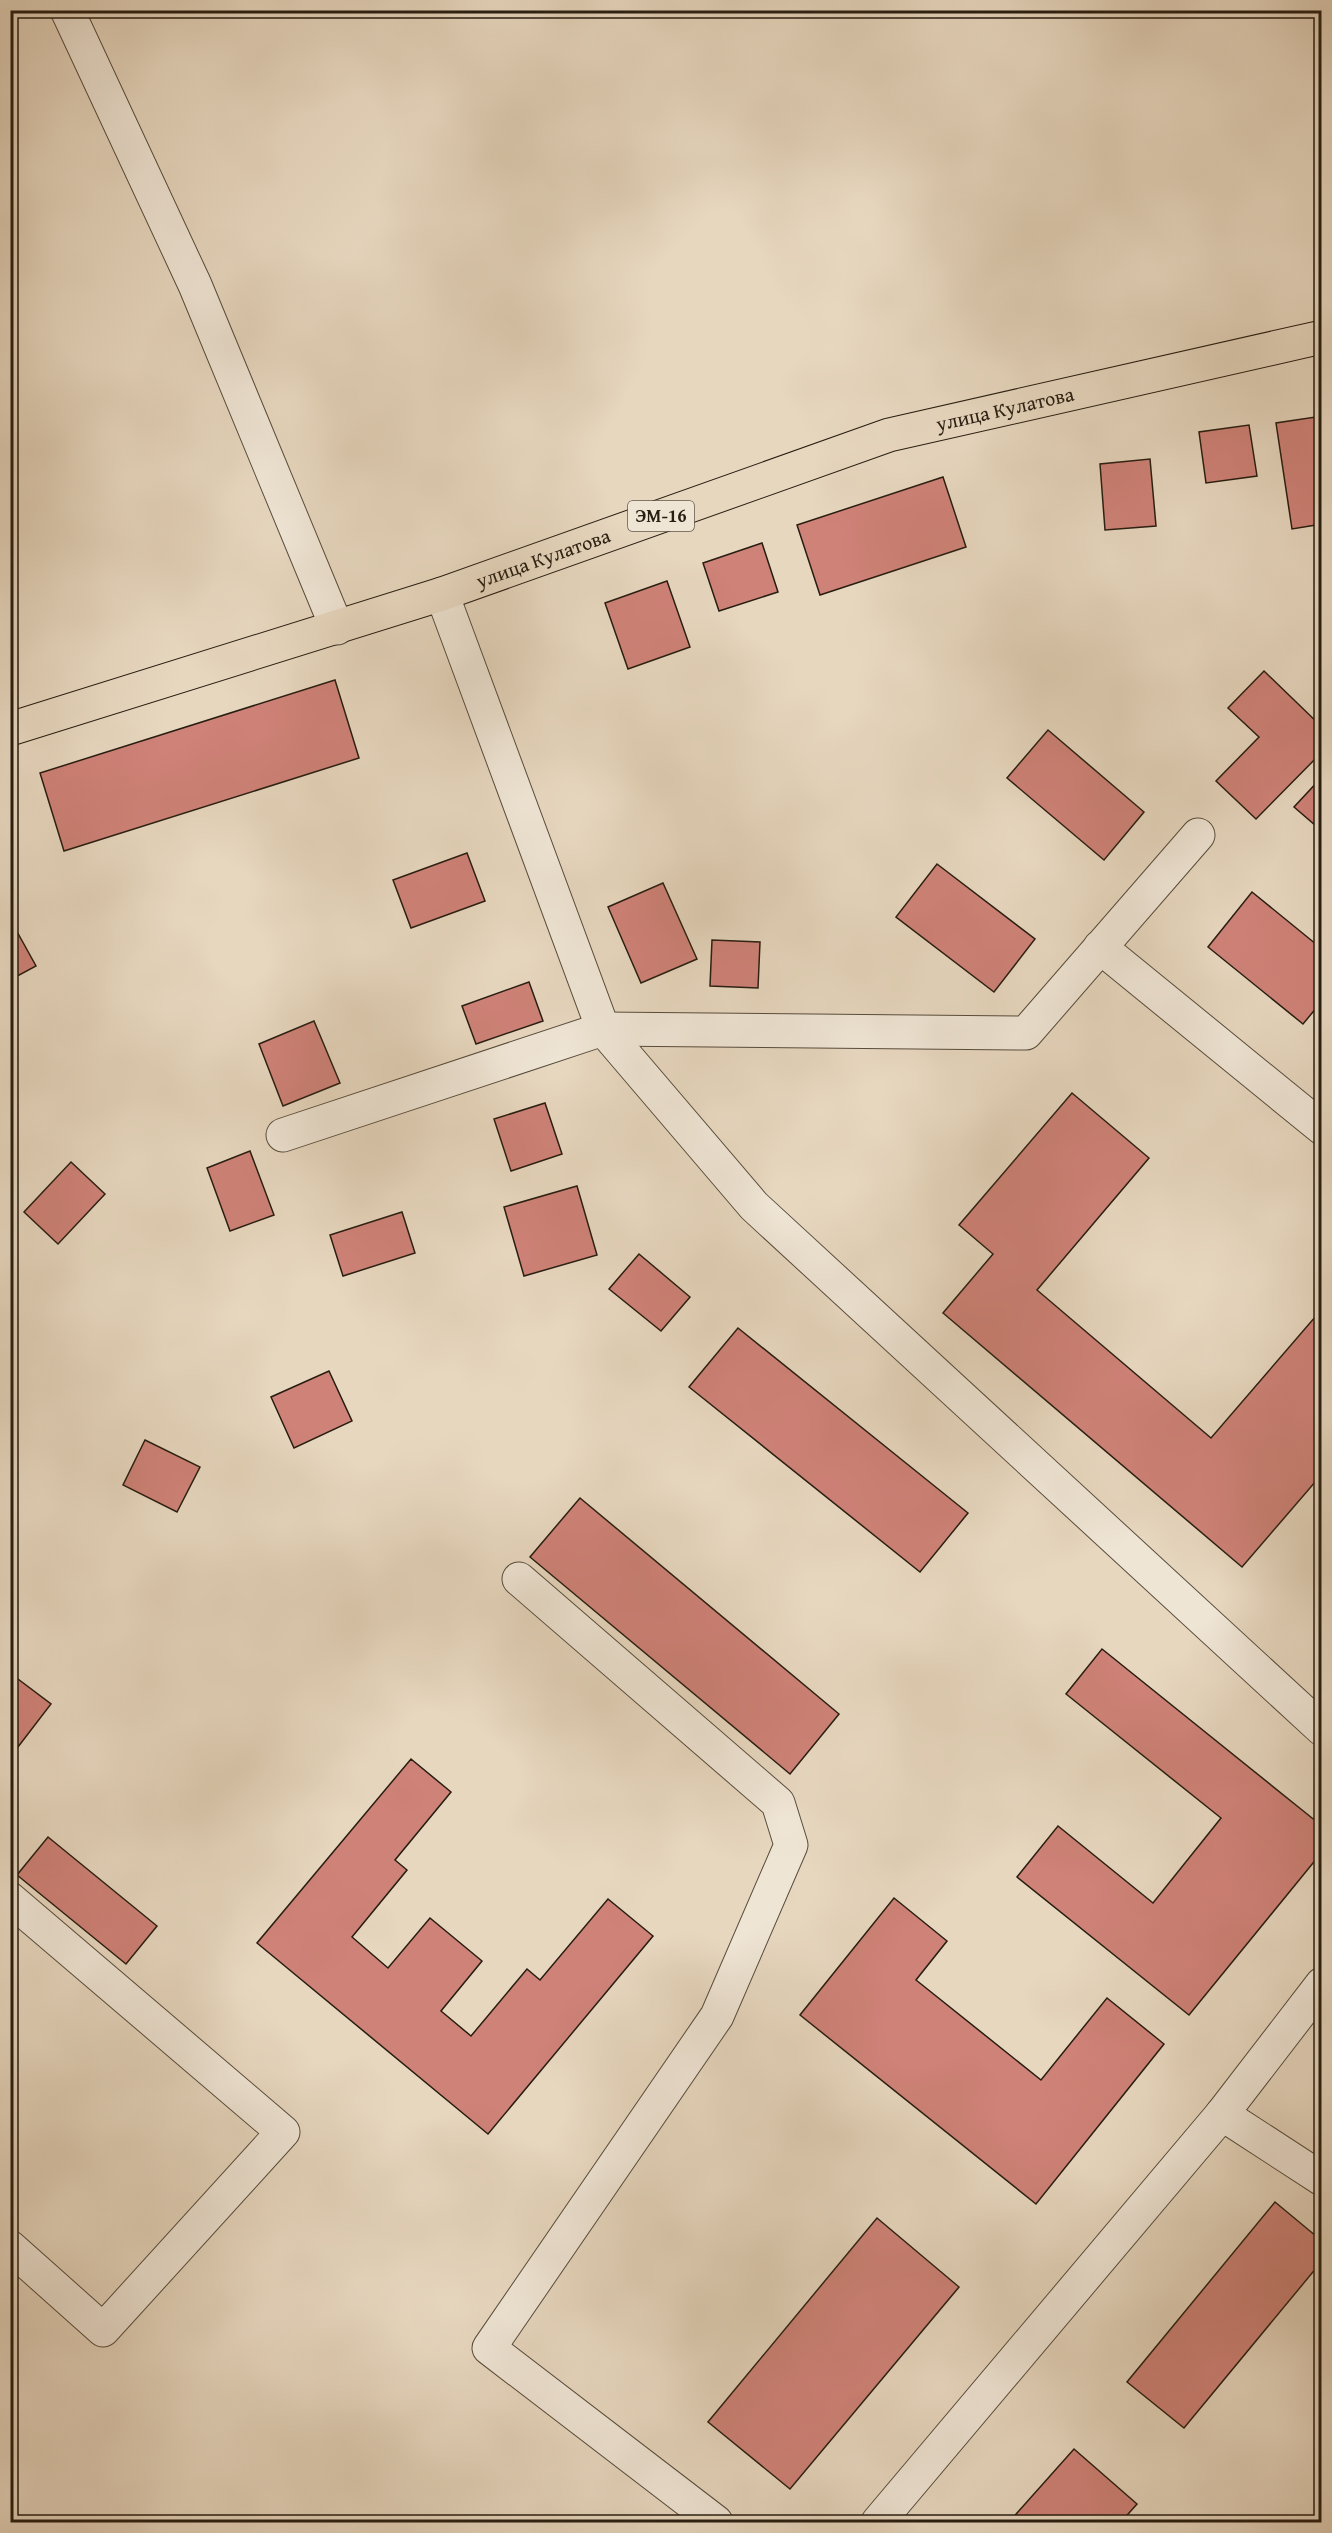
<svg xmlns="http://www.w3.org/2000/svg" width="1332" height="2533" viewBox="0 0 1332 2533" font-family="'Gentium Book Plus',serif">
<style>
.building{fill:#cf8278;stroke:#271d11;stroke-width:1.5}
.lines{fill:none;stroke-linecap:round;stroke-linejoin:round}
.minor-casing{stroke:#574c3c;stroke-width:35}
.highway-casing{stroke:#271d11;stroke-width:35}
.minor{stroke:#efe5d5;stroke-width:33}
.highway{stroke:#e7d7bf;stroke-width:33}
.labels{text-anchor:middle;stroke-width:5;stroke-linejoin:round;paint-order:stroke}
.shield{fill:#efe5d5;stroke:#63594c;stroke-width:1.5}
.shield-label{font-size:18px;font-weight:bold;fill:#271d11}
.street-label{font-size:20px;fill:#271d11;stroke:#efe5d5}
</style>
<rect width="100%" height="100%" fill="#e7d7bf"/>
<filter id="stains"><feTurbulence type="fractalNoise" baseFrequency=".00333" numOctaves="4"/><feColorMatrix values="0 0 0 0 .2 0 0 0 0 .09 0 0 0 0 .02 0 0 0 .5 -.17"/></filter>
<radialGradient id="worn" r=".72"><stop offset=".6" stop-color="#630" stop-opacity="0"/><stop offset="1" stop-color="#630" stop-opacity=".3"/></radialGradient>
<g class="building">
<path d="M 1322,416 L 1322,524 L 1292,529 L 1276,423 Z"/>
<path d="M 1249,425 L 1257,476 L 1206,483 L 1199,432 Z"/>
<path d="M 1150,459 L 1156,526 L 1105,530 L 1100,464 Z"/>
<path d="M 943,477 L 966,547 L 820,595 L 797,525 Z"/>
<path d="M 762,543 L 778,592 L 719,611 L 703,563 Z"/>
<path d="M 667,581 L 690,647 L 628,669 L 605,603 Z"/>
<path d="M 1264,671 L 1322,727 L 1322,752 L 1256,819 L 1216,781 L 1259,737 L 1228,708 Z"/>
<path d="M 335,680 L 359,758 L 64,851 L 40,773 Z"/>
<path d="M 1048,730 L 1144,812 L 1104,860 L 1007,778 Z"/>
<path d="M 1322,777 L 1322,831 L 1294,807 Z"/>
<path d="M 467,853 L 485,901 L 411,928 L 393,880 Z"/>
<path d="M 937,864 L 1035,939 L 994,992 L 896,917 Z"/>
<path d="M 663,883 L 697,959 L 641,983 L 608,907 Z"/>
<path d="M 1252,892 L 1322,949 L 1322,1001 L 1303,1024 L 1208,947 Z"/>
<path d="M 10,919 L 36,966 L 10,980 Z"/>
<path d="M 712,940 L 760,942 L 758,988 L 710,986 Z"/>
<path d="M 529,982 L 543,1021 L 476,1044 L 462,1006 Z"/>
<path d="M 314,1021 L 340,1083 L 283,1106 L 259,1044 Z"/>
<path d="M 1072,1093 L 1149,1158 L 1037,1290 L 1211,1438 L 1322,1309 L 1322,1474 L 1242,1567 L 943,1313 L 993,1254 L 959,1225 Z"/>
<path d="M 545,1103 L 562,1154 L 511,1171 L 494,1119 Z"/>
<path d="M 250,1151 L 274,1215 L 230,1231 L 207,1168 Z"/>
<path d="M 71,1162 L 105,1194 L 58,1244 L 24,1212 Z"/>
<path d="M 577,1186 L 597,1255 L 524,1276 L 504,1207 Z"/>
<path d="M 402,1212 L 415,1253 L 343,1276 L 330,1235 Z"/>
<path d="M 639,1254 L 690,1297 L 661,1331 L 609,1289 Z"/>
<path d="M 738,1328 L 968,1513 L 920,1572 L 689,1387 Z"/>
<path d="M 329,1371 L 352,1421 L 294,1448 L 271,1397 Z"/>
<path d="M 145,1440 L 200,1467 L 177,1512 L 123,1485 Z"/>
<path d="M 580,1498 L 839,1714 L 790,1774 L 530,1557 Z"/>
<path d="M 1102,1649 L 1322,1826 L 1322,1852 L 1189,2015 L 1017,1877 L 1058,1826 L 1153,1903 L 1221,1818 L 1066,1694 Z"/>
<path d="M 10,1673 L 51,1704 L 11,1756 L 10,1755 Z"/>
<path d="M 411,1759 L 451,1792 L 395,1860 L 407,1870 L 352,1937 L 388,1968 L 430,1918 L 482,1961 L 441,2011 L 471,2036 L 527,1969 L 540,1980 L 608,1899 L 653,1936 L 488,2134 L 257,1943 Z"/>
<path d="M 48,1837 L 157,1926 L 126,1964 L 17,1875 Z"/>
<path d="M 894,1898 L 947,1941 L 916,1980 L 1041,2080 L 1107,1998 L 1164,2044 L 1036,2204 L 800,2015 Z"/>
<path d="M 1275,2202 L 1322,2241 L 1322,2261 L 1184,2428 L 1127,2382 Z"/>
<path d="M 877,2218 L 959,2287 L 790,2489 L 708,2422 Z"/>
<path d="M 1074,2449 L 1137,2504 L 1121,2522 L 1009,2522 Z"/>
</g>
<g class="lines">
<defs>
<g id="minor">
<path d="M 67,10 L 195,285 L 337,628"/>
<path d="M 442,594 L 603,1029 L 754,1206 L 1322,1729"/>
<path d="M 1100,947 L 1322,1128"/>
<path d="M 283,1135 L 603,1029 L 1026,1033 L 1198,835"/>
<path d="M 519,1579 L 778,1803 L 791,1845 L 717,2016 L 489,2348 L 716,2522"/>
<path d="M 10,1899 L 283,2132 L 103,2330 L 10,2247"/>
<path d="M 1222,2114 L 1322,2179"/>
<path d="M 878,2522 L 1222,2114 L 1322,1984"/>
</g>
<g id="highway">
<path id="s1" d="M 10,729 L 442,594 L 889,435 L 1322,337"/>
</g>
</defs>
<use href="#minor" class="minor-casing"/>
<use href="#highway" class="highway-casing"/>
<use href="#minor" class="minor"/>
<use href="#highway" class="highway"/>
</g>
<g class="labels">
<rect class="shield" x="628" y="501" width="66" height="30" rx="4.5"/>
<g class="shield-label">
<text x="661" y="522">ЭМ-16</text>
</g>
<g class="street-label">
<text dy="7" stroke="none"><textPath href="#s1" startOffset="1046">улица Кулатова</textPath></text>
<text dy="7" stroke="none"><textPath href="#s1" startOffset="560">улица Кулатова</textPath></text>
</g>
</g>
<rect width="1332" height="2533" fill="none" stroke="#e7d7bf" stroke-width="36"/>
<rect x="12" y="12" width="1308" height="2509" fill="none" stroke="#271d11" stroke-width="3"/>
<rect x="18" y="18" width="1296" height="2497" fill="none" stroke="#271d11" stroke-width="1.5"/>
<rect width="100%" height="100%" filter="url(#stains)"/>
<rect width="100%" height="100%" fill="url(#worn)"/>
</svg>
